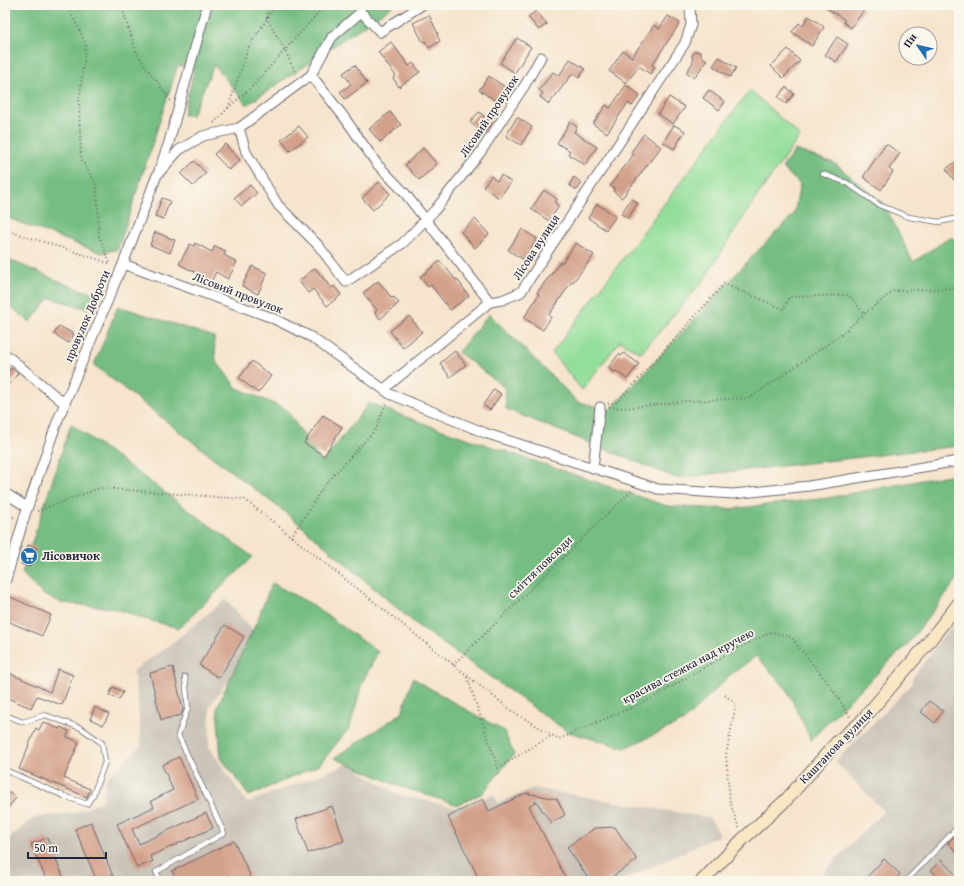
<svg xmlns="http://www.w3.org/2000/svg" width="964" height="886" viewBox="0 0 964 886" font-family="'Gentium Book Plus',serif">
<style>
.industrial{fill:#c9c3b8}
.green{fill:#92de9a;stroke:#5a806a}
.forest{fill:#75bd82;stroke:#4c705e}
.building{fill:#d3a08a}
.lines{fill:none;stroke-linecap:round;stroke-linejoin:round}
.lane-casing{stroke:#6c666e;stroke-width:6}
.street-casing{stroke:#6c666e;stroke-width:11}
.secondary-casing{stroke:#6c666e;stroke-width:14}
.path{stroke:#6c666e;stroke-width:2;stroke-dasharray:1 3;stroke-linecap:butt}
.lane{stroke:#fff;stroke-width:4.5}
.street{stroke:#fff;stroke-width:9}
.secondary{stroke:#f9e7c3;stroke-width:12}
.labels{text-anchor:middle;stroke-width:3.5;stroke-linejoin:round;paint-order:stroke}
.street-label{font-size:12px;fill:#22223b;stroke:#fbf7ec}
.poi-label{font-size:12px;font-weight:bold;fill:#22223b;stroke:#fbf7ec;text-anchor:start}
</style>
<rect width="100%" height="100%" fill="#fbf7ec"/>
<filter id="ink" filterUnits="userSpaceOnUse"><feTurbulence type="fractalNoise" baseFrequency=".025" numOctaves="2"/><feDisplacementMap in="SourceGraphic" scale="8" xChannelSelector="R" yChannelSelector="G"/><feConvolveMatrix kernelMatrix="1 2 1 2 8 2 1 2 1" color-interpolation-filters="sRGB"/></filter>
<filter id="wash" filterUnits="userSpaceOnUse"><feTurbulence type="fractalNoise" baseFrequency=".012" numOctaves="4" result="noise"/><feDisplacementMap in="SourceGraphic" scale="16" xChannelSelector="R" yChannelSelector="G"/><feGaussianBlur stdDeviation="0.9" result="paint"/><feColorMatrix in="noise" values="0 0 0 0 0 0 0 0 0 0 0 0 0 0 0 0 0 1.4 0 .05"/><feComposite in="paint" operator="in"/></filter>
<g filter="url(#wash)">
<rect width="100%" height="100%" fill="#f6e4cc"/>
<g class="industrial">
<path d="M 226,599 L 258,637 L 210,706 L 209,747 L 247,803 L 348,764 L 397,794 L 457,808 L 494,794 L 498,803 L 533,788 L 710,818 L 720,835 L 621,881 L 5,881 L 5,848 L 7,840 L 34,818 L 77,812 L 102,801 L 107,777 L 141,746 L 138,702 L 133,671 L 171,644 Z"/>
<path d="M 959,615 L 959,881 L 829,881 L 822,874 L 884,811 L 835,762 L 912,684 L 913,677 Z"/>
</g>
<path class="green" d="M 750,90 L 800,136 L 755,199 L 703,281 L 641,353 L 620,341 L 582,390 L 552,353 Z"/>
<g class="forest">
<path d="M 5,5 L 394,5 L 247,105 L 214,65 L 192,115 L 183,115 L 194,71 L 178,65 L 118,249 L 101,253 L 5,217 Z"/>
<path d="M 795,150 L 834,163 L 884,204 L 913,262 L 949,238 L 959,239 L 959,446 L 676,478 L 506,409 L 505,388 L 458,352 L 489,314 L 578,402 L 610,410 L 749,260 L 794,214 L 800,184 L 782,168 Z"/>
<path d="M 5,258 L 73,287 L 94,294 L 88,309 L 50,298 L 30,322 L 5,302 Z"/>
<path d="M 118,306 L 214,337 L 216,361 L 237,388 L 286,409 L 322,463 L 369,403 L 428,425 L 667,506 L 730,509 L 827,498 L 959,473 L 959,577 L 907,645 L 843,706 L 811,740 L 786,688 L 756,656 L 730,675 L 684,721 L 625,748 L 568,732 L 418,626 L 285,512 L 216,460 L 94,365 Z"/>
<path d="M 71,424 L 253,557 L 179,628 L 144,619 L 114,608 L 62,603 L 42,594 L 22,573 Z"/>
<path d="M 272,583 L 313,605 L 378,652 L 362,683 L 350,727 L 319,765 L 249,796 L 221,758 L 217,707 L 257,621 Z"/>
<path d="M 413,678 L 451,701 L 504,731 L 514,754 L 483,793 L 458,805 L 399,786 L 334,758 L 402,713 Z"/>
</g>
<g id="blocks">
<g class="building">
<path d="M 822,5 L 857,5 L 864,10 L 851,28 L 843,22 L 845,20 Z"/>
<path d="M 536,11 L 547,24 L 539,30 L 528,17 Z"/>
<path d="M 429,15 L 438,34 L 437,35 L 440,41 L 429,48 L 425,41 L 423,42 L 413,23 Z"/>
<path d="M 668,16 L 680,23 L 652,65 L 655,67 L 650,74 L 639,66 L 626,83 L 609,71 L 623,51 L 632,57 L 654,25 L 659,29 Z"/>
<path d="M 809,16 L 824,27 L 812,46 L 792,32 L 799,23 L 802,26 Z"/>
<path d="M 837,37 L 848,44 L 836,62 L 825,55 Z"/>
<path d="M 517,38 L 531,47 L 515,73 L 500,63 Z"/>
<path d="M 391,42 L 409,66 L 413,63 L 420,72 L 399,87 L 393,78 L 396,76 L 378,52 Z"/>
<path d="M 788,49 L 800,61 L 783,78 L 771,66 Z"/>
<path d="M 695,51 L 700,52 L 702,57 L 707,60 L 694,78 L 686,73 L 693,62 L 692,55 Z"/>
<path d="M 719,57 L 736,68 L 730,77 L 713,66 Z"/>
<path d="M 570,59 L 585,69 L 579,78 L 573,73 L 549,104 L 540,97 L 543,93 L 539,90 L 553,72 L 559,76 Z"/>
<path d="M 355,65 L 367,83 L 345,99 L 340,92 L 351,84 L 343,73 Z"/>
<path d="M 489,76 L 505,87 L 496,101 L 479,90 Z"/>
<path d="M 626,85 L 640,95 L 632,106 L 628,103 L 607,133 L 593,124 L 606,105 L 610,108 Z"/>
<path d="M 786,87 L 794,94 L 786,104 L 778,97 Z"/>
<path d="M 709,90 L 725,102 L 719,110 L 703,98 Z"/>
<path d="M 669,97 L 685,107 L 673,124 L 658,114 Z"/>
<path d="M 390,112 L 401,125 L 380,142 L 369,129 Z"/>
<path d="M 479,112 L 491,122 L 484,134 L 470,122 Z"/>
<path d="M 517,117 L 532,127 L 521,145 L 506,136 Z"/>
<path d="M 570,122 L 577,127 L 574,132 L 597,147 L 585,165 L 568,154 L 570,151 L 557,143 Z"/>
<path d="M 674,125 L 685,131 L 674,149 L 663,142 Z"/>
<path d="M 299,126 L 308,137 L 290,151 L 281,140 Z"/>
<path d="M 644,134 L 661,147 L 622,198 L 613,191 L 615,189 L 610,186 L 634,154 L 631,152 Z"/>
<path d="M 225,144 L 240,160 L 229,170 L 214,154 Z"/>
<path d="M 886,144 L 900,153 L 889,169 L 893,172 L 881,190 L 863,177 Z"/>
<path d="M 423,148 L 437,164 L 419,180 L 405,165 Z"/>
<path d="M 959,159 L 959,176 L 954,180 L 946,169 Z"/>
<path d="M 194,161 L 206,173 L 193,186 L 181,174 Z"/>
<path d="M 501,175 L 511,182 L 499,198 L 483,187 L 491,176 L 497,181 Z"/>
<path d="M 574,177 L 582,183 L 577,190 L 569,185 Z"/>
<path d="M 379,182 L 390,194 L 373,210 L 362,198 Z"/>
<path d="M 250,185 L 257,193 L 242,206 L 234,198 Z"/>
<path d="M 544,190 L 557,199 L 555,203 L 559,206 L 549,221 L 531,209 Z"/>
<path d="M 162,198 L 170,201 L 163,219 L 155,216 Z"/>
<path d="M 631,199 L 638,203 L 628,218 L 621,214 Z"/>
<path d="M 597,204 L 616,216 L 606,230 L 588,218 Z"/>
<path d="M 475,219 L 489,234 L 475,248 L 461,232 Z"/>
<path d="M 522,229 L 537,239 L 524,260 L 508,250 Z"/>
<path d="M 155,232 L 175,240 L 170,253 L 150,245 Z"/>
<path d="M 195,243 L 212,252 L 215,246 L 226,251 L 224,255 L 237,262 L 228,279 L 216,272 L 210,284 L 202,280 L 204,277 L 179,264 L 190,244 L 194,246 Z"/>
<path d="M 576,243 L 594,255 L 573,282 L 572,281 L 549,315 L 551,317 L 543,330 L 524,318 L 539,294 L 537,293 L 547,279 L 548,279 L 560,262 L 562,263 Z"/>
<path d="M 440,261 L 456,280 L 457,279 L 469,296 L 450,310 L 431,285 L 428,287 L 420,277 Z"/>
<path d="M 252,266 L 267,273 L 258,294 L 242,286 Z"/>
<path d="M 315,268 L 331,288 L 334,286 L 341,295 L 327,306 L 313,289 L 308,293 L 299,281 Z"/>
<path d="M 378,281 L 392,298 L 394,297 L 399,303 L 380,319 L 375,312 L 377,310 L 363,293 Z"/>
<path d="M 409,316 L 422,332 L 403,348 L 390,331 Z"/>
<path d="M 59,326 L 74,334 L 69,343 L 54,334 Z"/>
<path d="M 455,351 L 466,365 L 450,377 L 440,363 Z"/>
<path d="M 624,353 L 639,364 L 627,379 L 616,371 L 614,372 L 608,368 L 619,354 L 621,356 Z"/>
<path d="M 252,361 L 271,376 L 258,393 L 239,378 Z"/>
<path d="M 11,368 L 18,373 L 10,384 L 5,381 L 5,376 Z"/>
<path d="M 494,389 L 501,394 L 490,410 L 483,405 Z"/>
<path d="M 323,415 L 342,427 L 324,456 L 304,443 Z"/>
<path d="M 28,545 L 37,548 L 30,567 L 21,564 Z"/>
<path d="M 8,596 L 51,615 L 42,636 L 5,620 L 5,602 Z"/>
<path d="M 225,625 L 244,637 L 219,678 L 199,665 Z"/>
<path d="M 173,667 L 183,710 L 181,715 L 161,720 L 150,673 Z"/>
<path d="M 58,669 L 73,675 L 62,705 L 37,696 L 31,708 L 5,697 L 5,671 L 50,692 Z"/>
<path d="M 113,687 L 123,692 L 119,700 L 109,695 Z"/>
<path d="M 929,701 L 943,711 L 935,723 L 921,712 Z"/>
<path d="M 95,707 L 109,714 L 103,725 L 90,719 Z"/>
<path d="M 43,722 L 59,729 L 60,727 L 69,731 L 67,737 L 79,742 L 64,778 L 90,789 L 87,797 L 19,769 L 36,728 L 39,730 Z"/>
<path d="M 179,757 L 198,799 L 132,829 L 139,844 L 206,813 L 213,828 L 150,856 L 153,861 L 137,868 L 117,824 L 154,807 L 151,801 L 173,790 L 162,765 Z"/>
<path d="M 10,792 L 16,798 L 5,811 L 5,798 Z"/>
<path d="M 526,793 L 557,799 L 565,815 L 551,823 L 536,801 L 529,806 L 567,881 L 480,881 L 448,817 L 483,799 L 489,811 Z"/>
<path d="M 332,806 L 344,841 L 308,853 L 296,819 Z"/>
<path d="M 91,822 L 115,881 L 97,881 L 75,829 Z"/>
<path d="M 615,827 L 637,860 L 606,881 L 590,881 L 567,847 L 595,828 Z"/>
<path d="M 959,831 L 959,854 L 948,843 Z"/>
<path d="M 47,838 L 65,881 L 47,881 L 31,844 Z"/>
<path d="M 234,841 L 250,875 L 249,875 L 252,881 L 232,881 L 229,875 L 217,881 L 177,881 L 172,871 Z"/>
<path d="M 884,859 L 900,874 L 894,881 L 863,881 Z"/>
<path d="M 941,860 L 956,875 L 951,881 L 942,881 L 931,870 Z"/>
</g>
</g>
</g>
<g filter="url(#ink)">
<use href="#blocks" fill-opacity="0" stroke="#6c666e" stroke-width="1"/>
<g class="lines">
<defs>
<g id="lane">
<path d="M 823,174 L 847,183 L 879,205 L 909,217 L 939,222 L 959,218"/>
<path d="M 5,715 L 23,722 L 45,715 L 81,728 L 102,743 L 105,762 L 93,795 L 87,804 L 64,796 L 5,770"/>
<path d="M 161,881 L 156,872 L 224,833 L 178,735 L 188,708 L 185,677"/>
<path d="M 906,881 L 959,826"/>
</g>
<g id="street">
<path d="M 422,5 L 380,32 L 361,12 L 332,37 L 311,75 L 239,128 L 203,136 L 179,150 L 157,175 L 123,264 L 270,317 L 311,337 L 390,394 L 485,433 L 658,489 L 733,494 L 809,486 L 959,461"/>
<path d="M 311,75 L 344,117 L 377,164 L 404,192 L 490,302 L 502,300 L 521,292 L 685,43 L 691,25 L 690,5"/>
<path d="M 239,128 L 246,152 L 278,205 L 318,245 L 346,282 L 403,243 L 435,210 L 480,153 L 525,85 L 541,57"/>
<path d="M 159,170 L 169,142 L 207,5"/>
<path d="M 5,354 L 64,403"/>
<path d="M 384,389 L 490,302"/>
<path d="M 593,468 L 600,407"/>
<path d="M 5,493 L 27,507"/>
<path d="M 5,583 L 25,515 L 57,422 L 123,264"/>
</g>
<path id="secondary" d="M 702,881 L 742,840 L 786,800 L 837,742 L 859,724 L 923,649 L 959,603"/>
</defs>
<use href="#lane" class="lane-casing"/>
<use href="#street" class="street-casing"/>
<use href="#secondary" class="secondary-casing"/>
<g class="path">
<path d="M 67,5 L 86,44 L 79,103 L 81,159 L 97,185 L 99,236 L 110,263"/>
<path d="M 121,5 L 137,54 L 171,101"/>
<path d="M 268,5 L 267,19 L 285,50 L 296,74"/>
<path d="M 228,108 L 249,46 L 276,5"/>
<path d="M 214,123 L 227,109 L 253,86 L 325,5"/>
<path d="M 5,230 L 41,241 L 109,263"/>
<path d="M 608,404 L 617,402 L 634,384 L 724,284 L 784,309 L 789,297 L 849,295 L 864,314"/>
<path d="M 609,407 L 627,408 L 686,401 L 750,398 L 842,334 L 864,314 L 894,291 L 959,288"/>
<path d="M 37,511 L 100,488 L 244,499 L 512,711 L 552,735"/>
<path d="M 5,518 L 16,517"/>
<path d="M 291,537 L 324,486 L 376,429 L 387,401"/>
<path d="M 453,665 L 631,491"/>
<path d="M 467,677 L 498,768 L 552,735 L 559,739 L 651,699 L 730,652 L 771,632 L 791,637 L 831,687 L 850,717"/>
<path d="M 725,695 L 736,704 L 726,755 L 730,803 L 739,828"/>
</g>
<use href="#lane" class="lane"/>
<use href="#street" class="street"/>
<use href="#secondary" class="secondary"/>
</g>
</g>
<defs>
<symbol id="supermarket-disc" viewBox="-11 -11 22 22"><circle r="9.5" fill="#1f6fb2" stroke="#fbf7ec"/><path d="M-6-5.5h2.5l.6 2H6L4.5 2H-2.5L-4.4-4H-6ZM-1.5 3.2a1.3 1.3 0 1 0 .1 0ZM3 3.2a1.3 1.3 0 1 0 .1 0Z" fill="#fff"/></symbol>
</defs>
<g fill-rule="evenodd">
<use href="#supermarket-disc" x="19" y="546" width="20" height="20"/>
</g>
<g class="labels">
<g class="street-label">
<text transform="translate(489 116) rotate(-56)" y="4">Лісовий провулок</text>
<text transform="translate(536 247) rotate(-57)" y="4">Лісова вулиця</text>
<text transform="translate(238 293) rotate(21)" y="4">Лісовий провулок</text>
<text transform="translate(87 316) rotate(-67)" y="4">провулок Доброти</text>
<text transform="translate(540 567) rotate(-44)" y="4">сміття повсюди</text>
<text transform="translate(688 666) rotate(-28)" y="4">красива стежка над кручею</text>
<text transform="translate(836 746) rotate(-46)" y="4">Каштанова вулиця</text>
</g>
<g class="poi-label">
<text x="42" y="560">Лісовичок</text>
</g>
</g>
<rect width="964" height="886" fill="none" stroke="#fbf7ec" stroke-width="20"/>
<g transform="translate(918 46) rotate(304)"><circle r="19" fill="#fbf7ec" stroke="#a4a2a5"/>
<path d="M0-3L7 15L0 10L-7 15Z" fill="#1f6fb2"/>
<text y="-6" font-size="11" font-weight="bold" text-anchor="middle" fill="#22223b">Пн</text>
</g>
<path d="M28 852v6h78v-6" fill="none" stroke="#22223b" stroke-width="2"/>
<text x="34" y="852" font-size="12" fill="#22223b" stroke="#fbf7ec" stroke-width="3" paint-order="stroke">50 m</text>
</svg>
